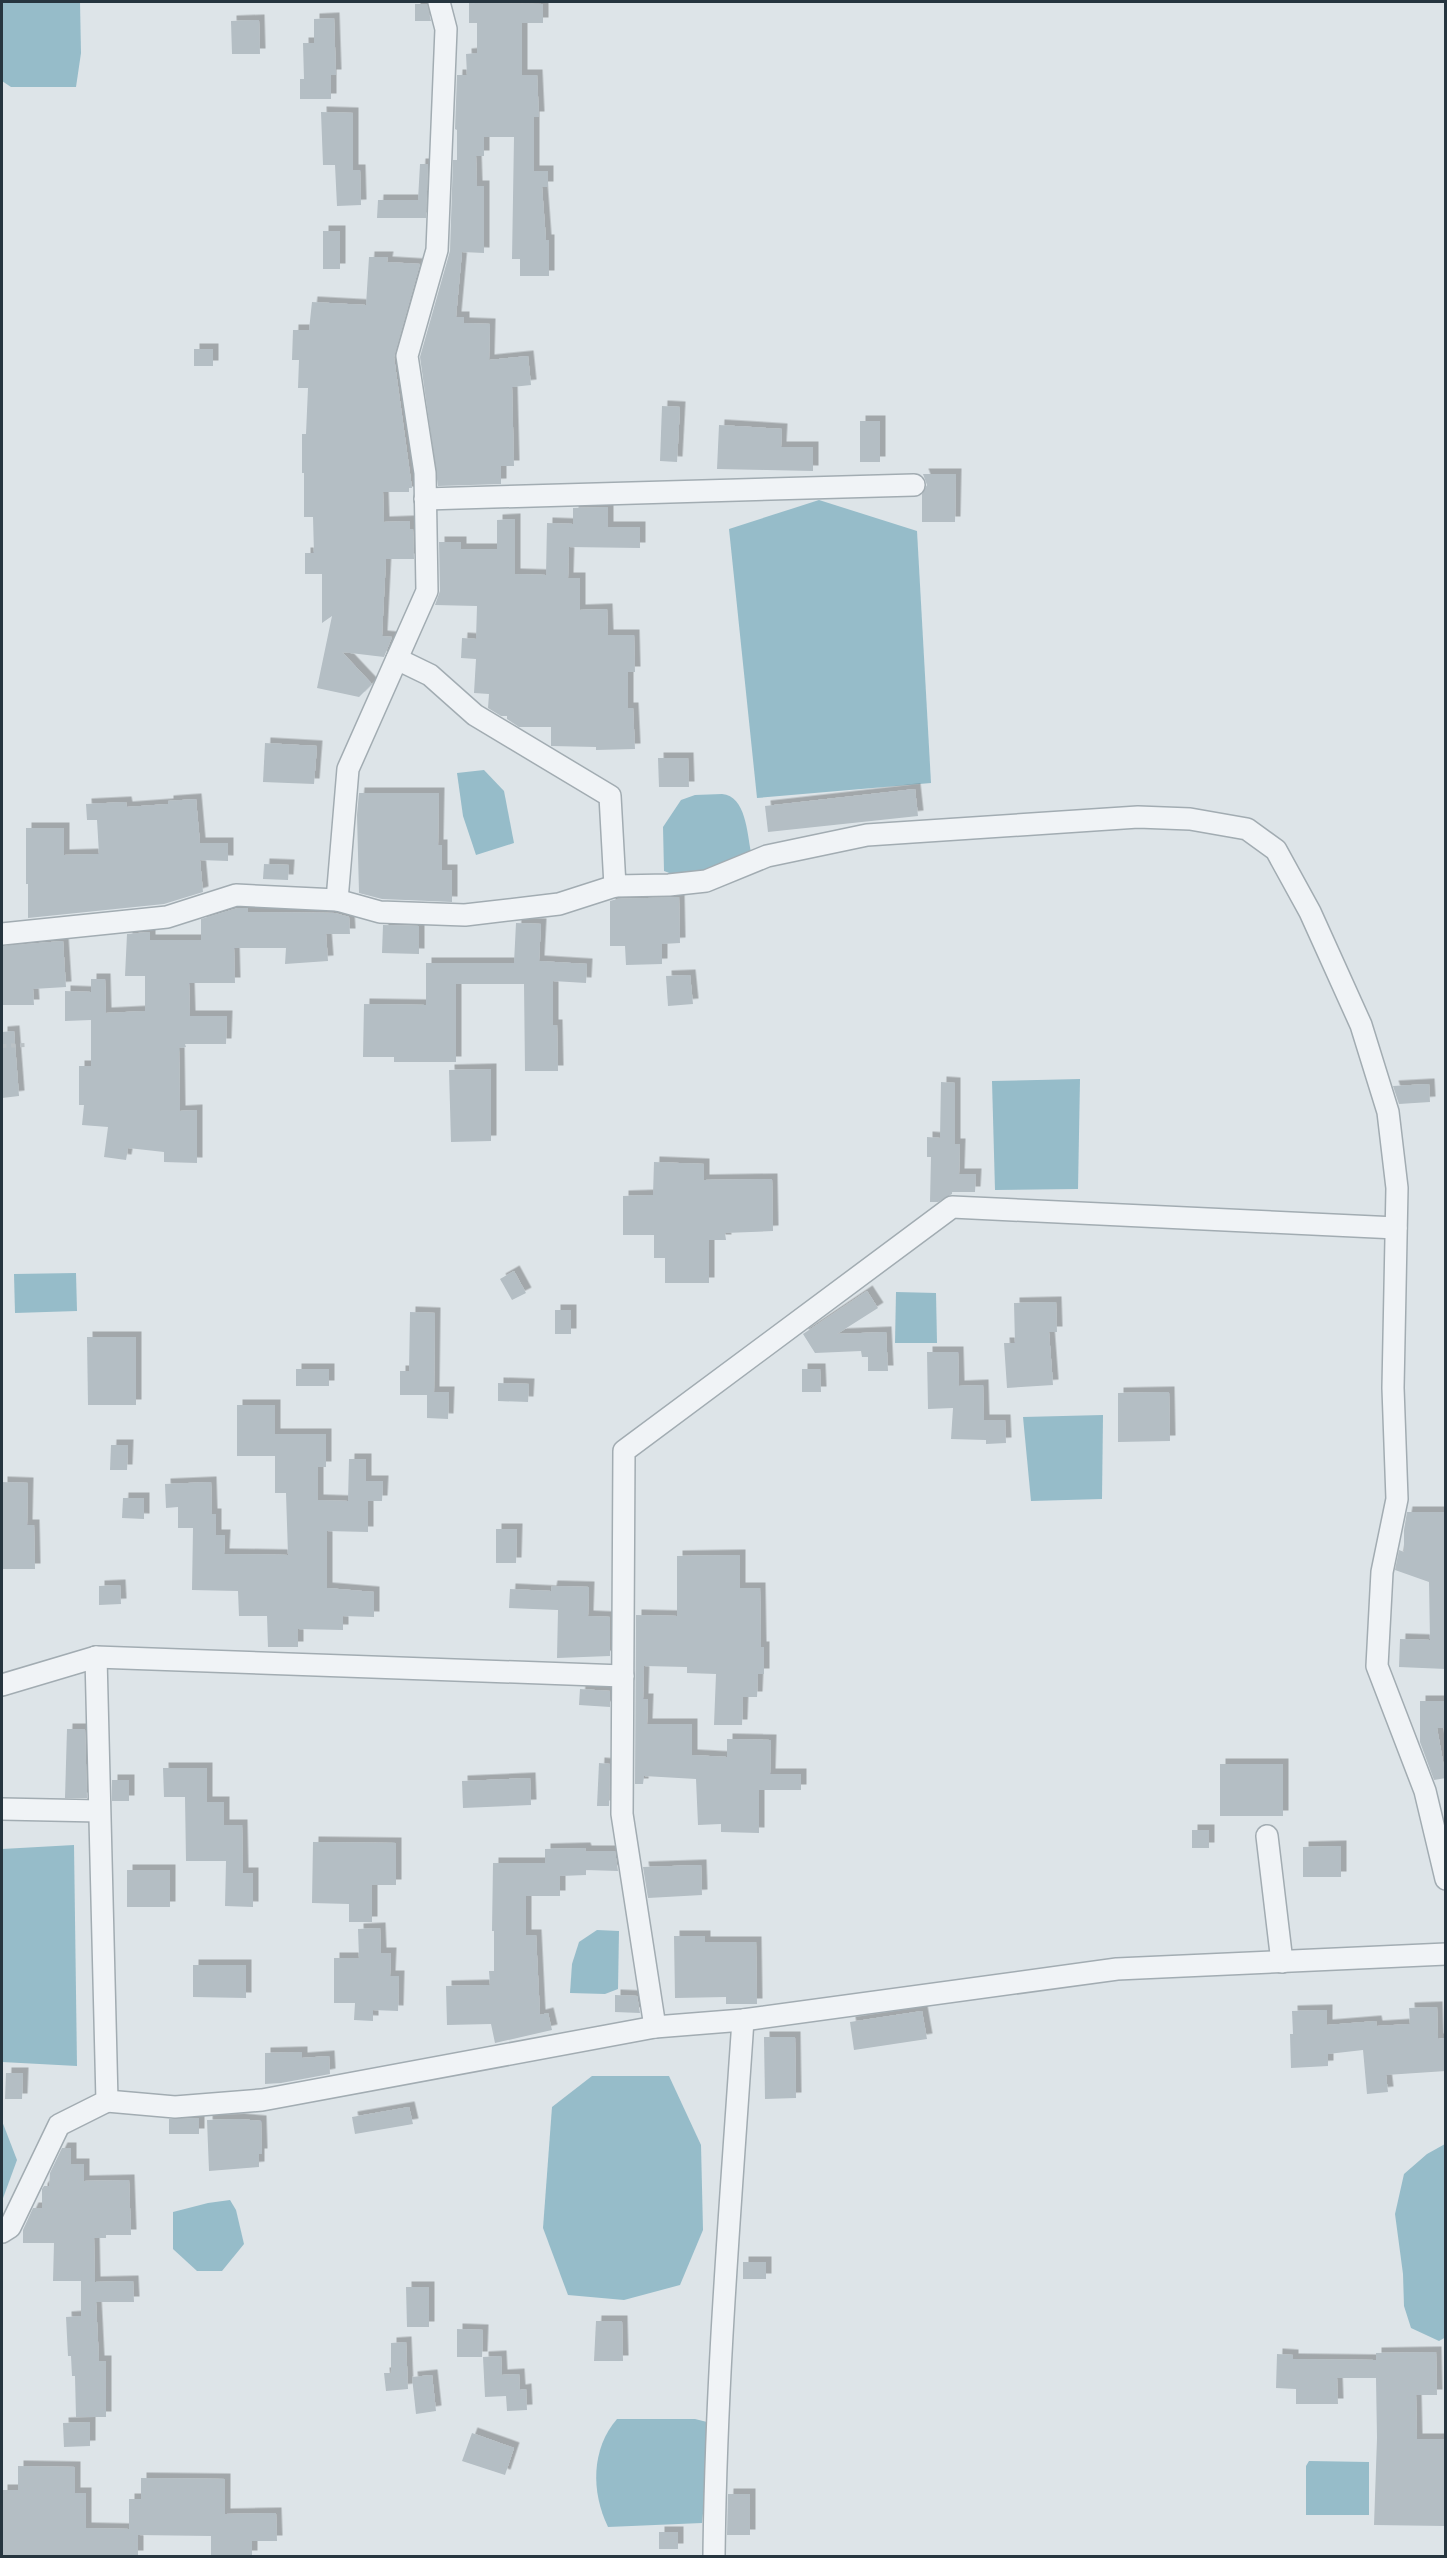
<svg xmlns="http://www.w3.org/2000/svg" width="1447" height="2558" viewBox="0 0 1447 2558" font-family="Rubik,sans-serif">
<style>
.water{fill:#96bcc9}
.building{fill:#b4bec4;filter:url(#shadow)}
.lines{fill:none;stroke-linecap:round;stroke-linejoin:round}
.minor-casing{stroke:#a2acb2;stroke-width:24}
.path{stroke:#bbc2c6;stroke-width:4;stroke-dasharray:4.5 4.5;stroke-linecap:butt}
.minor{stroke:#f0f3f6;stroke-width:21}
</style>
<defs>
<filter id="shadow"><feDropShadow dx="5.5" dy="-5.5" stdDeviation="0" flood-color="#0004"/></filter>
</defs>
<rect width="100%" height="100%" fill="#dde4e8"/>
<g class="water">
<path d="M 2,2 L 80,2 L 81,53 L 76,87 L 11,87 L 2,81 Z"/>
<path d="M 819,500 L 917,531 L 931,783 L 757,798 L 729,529 Z"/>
<path d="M 484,770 L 504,791 L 514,843 L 476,855 L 463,816 L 457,773 Z"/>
<path d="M 722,794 C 746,796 747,833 751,852 L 683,878 L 664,871 L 663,827 L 681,800 L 695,795 Z"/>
<path d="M 1080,1079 L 1078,1189 L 995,1190 L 992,1081 Z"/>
<path d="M 76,1273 L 77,1311 L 15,1313 L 14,1274 Z"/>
<path d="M 896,1292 L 936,1293 L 937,1343 L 895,1343 Z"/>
<path d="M 1103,1415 L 1102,1499 L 1031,1501 L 1023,1417 Z"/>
<path d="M 74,1845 L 77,2066 L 2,2062 L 2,1849 Z"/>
<path d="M 597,1930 L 619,1931 L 618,1989 L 605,1994 L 570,1993 L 572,1964 L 579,1942 Z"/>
<path d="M 592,2076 L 669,2076 L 701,2145 L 703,2230 L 680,2285 L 624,2300 L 568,2295 L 543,2228 L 552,2107 Z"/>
<path d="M 2,2121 L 17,2160 L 2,2201 Z"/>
<path d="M 1445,2144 L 1446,2337 L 1439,2341 L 1411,2328 L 1404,2306 L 1403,2274 L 1395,2214 L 1404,2174 L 1427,2154 Z"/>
<path d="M 230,2200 L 236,2210 L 244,2244 L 222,2271 L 197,2271 L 173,2249 L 173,2212 L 208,2203 Z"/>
<path d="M 617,2419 L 695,2419 L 707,2422 L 707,2475 L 702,2523 L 608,2527 C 591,2492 591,2449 617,2419 Z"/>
<path d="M 1309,2461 L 1369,2462 L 1369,2515 L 1306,2515 L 1306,2466 Z"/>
</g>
<g class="building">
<path d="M 469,3 L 543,4 L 543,23 L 522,23 L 522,75 L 537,75 L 539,117 L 534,117 L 534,171 L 548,171 L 548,187 L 542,187 L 546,240 L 549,240 L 549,276 L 520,276 L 520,259 L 512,259 L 514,137 L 484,137 L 484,156 L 476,156 L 477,186 L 484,186 L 484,253 L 462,252 L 456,317 L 464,317 L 464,323 L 490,324 L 489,360 L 528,356 L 531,385 L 512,387 L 514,466 L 501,466 L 501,484 L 438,486 L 420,357 L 450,251 L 453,160 L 457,160 L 457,130 L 455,129 L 457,75 L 467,75 L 466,54 L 477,53 L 477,23 L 469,23 Z"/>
<path d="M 415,4 L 427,4 L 431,21 L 415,21 Z"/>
<path d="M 334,18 L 336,75 L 331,75 L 331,99 L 300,99 L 300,79 L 304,79 L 303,43 L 314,43 L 314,19 Z"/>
<path d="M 259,20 L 260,54 L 232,54 L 231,21 Z"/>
<path d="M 321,112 L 353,113 L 353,170 L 360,170 L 361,205 L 337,206 L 335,165 L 323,165 Z"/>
<path d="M 420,164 L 428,164 L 426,218 L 377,218 L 378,200 L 418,200 Z"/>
<rect x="323" y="231" width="17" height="38"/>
<path d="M 369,257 L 388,257 L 387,262 L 420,264 L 394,357 L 412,488 L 409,488 L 409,492 L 383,492 L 384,522 L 410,521 L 410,529 L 413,529 L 414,559 L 386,559 L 382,636 L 392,637 L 384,657 L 342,652 L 372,684 L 359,697 L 317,688 L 332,616 L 322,623 L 322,574 L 305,574 L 305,553 L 314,553 L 313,517 L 304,517 L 304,473 L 302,473 L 302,434 L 306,434 L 308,388 L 298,388 L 299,360 L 292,360 L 293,330 L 309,330 L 312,302 L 366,305 Z"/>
<rect x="194" y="349" width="19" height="17"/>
<path d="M 662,406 L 680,407 L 677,462 L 660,461 Z"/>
<rect x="860" y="421" width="20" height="41"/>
<path d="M 719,425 L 782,429 L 781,447 L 813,447 L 813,471 L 717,469 Z"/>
<path d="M 923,474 L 956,474 L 955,522 L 922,522 L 922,494 L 927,485 Z"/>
<path d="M 608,507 L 608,527 L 640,527 L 640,548 L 569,547 L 568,578 L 580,578 L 580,610 L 607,609 L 608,635 L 634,635 L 635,672 L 628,672 L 628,708 L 633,708 L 635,749 L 596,750 L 596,747 L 551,746 L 551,727 L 519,727 L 507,719 L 507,716 L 501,716 L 488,708 L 489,694 L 474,693 L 476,659 L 461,658 L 462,638 L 476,639 L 477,606 L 435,605 L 440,591 L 439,542 L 461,542 L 461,549 L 497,549 L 497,520 L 515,519 L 515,574 L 546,575 L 547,523 L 573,524 L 573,508 Z"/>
<path d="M 265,743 L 317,746 L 314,784 L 263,782 Z"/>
<path d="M 658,758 L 688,758 L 689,787 L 659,787 Z"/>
<path d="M 915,789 L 918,816 L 768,832 L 765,806 Z"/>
<path d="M 359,793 L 439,793 L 438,845 L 442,845 L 442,870 L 452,870 L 452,902 L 382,899 L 359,893 L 357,815 Z"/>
<path d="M 196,799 L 200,843 L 228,843 L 228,861 L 200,860 L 203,892 L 164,904 L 28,918 L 28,884 L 26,884 L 26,828 L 64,828 L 64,855 L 99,854 L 97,820 L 87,820 L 86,804 L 126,802 L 127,807 L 168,804 L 168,801 Z"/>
<path d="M 264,864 L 289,865 L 288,880 L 263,879 Z"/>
<path d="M 679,897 L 680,943 L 662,944 L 662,964 L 626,965 L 625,946 L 610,946 L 610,901 L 617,899 Z"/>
<path d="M 238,908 L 248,908 L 248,912 L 335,913 L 349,917 L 350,934 L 326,934 L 328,961 L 285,964 L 286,948 L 234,948 L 235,983 L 189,983 L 190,1016 L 227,1016 L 226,1044 L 185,1044 L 186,1047 L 179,1048 L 180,1111 L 197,1110 L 197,1163 L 164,1162 L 164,1152 L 128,1148 L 126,1160 L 104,1157 L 108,1127 L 82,1125 L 84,1105 L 79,1105 L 79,1066 L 91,1066 L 91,1020 L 65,1021 L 65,991 L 91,992 L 91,979 L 105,979 L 106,1013 L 145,1011 L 145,976 L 125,976 L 127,934 L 150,932 L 150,940 L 201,940 L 201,919 Z"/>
<path d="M 516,923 L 541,924 L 539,961 L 587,964 L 586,983 L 553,981 L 553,1025 L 557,1025 L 558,1071 L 525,1071 L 524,984 L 456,984 L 456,1062 L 394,1062 L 394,1057 L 363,1057 L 364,1004 L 426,1005 L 426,963 L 514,963 Z"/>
<path d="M 383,925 L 419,926 L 419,954 L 382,953 Z"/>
<path d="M 63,941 L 66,987 L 33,989 L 34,1005 L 2,1005 L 2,946 Z"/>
<path d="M 690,975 L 693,1004 L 668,1006 L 666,976 Z"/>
<path d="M 14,1031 L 19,1096 L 2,1098 L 2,1032 Z"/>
<path d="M 491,1069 L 491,1141 L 451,1142 L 449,1070 Z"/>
<path d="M 941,1082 L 955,1083 L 955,1144 L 960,1144 L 959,1174 L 976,1174 L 975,1192 L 952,1192 L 952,1194 L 938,1202 L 930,1202 L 931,1157 L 927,1157 L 927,1137 L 940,1138 Z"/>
<path d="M 1429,1084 L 1430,1102 L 1399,1104 L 1393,1086 Z"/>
<path d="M 654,1162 L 704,1164 L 704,1180 L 772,1179 L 773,1231 L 725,1233 L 726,1240 L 709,1240 L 709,1283 L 665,1283 L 665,1258 L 654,1258 L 654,1235 L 623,1235 L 623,1196 L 653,1195 Z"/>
<path d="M 514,1271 L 526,1293 L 512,1300 L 500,1279 Z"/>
<path d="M 867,1291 L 878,1308 L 837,1334 L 886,1332 L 888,1371 L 868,1371 L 868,1357 L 862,1357 L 861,1351 L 815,1353 L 803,1334 Z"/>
<path d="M 1056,1302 L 1057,1332 L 1049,1332 L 1053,1385 L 1007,1388 L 1004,1343 L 1015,1343 L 1014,1303 Z"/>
<rect x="555" y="1310" width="16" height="24"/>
<path d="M 410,1312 L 435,1313 L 434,1392 L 449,1392 L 448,1419 L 427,1418 L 427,1395 L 400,1395 L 400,1371 L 409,1371 Z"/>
<path d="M 87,1337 L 136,1337 L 136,1405 L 88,1405 Z"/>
<path d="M 927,1352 L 958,1352 L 959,1386 L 983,1385 L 984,1420 L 1005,1420 L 1006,1443 L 986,1444 L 986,1440 L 951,1439 L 953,1408 L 928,1409 Z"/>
<rect x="296" y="1369" width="33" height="17"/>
<path d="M 802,1369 L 820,1369 L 821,1392 L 802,1392 Z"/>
<path d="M 498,1383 L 529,1384 L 528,1402 L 498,1401 Z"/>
<path d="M 1169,1392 L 1170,1441 L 1118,1442 L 1118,1393 Z"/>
<path d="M 237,1405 L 275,1405 L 275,1434 L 326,1434 L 326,1467 L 318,1467 L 318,1500 L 348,1501 L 349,1459 L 366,1459 L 366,1481 L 383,1481 L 382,1501 L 368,1501 L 368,1532 L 327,1531 L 327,1588 L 374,1592 L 374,1617 L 343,1616 L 343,1630 L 298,1629 L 298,1647 L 268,1647 L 267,1616 L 239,1616 L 238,1591 L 192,1590 L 193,1528 L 178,1528 L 178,1507 L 166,1508 L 165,1484 L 211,1482 L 212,1514 L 216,1514 L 216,1535 L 225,1535 L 224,1554 L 288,1555 L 286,1493 L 275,1493 L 275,1456 L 237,1456 Z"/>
<path d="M 111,1445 L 128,1445 L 127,1470 L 110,1470 Z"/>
<path d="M 2,1482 L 28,1483 L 27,1525 L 34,1525 L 35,1569 L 2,1569 Z"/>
<path d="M 123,1498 L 144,1498 L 144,1519 L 122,1518 Z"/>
<path d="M 1407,1512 L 1446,1512 L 1446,1669 L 1399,1667 L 1400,1639 L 1430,1640 L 1429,1582 L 1395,1570 L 1399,1550 L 1404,1552 L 1404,1530 Z"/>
<path d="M 496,1529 L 517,1529 L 516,1563 L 496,1563 Z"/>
<path d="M 740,1555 L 740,1588 L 760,1588 L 761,1647 L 764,1647 L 764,1674 L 758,1674 L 757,1697 L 743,1697 L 742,1725 L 714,1725 L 716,1674 L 687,1673 L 687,1667 L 644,1666 L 643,1699 L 648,1699 L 647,1724 L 692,1724 L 692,1755 L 727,1757 L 727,1739 L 771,1740 L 770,1774 L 801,1774 L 801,1790 L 759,1790 L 759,1833 L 721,1832 L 721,1824 L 698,1825 L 696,1779 L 644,1776 L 643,1784 L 635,1784 L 636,1615 L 677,1616 L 677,1556 Z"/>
<path d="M 120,1585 L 121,1604 L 99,1605 L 99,1586 Z"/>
<path d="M 552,1586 L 589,1587 L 588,1616 L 610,1617 L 610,1656 L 557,1658 L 558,1610 L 509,1608 L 510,1589 L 551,1591 Z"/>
<path d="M 580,1689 L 610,1691 L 610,1707 L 579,1705 Z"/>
<path d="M 1420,1701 L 1446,1701 L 1446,1728 L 1437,1728 L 1446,1778 L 1434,1780 L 1420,1742 Z"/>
<path d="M 67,1729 L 85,1729 L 87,1798 L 65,1798 Z"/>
<path d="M 599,1763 L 610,1764 L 609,1806 L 597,1806 Z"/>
<rect x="1220" y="1764" width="63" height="52"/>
<path d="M 163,1768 L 207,1768 L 207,1802 L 224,1802 L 224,1825 L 242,1825 L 243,1873 L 253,1873 L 253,1907 L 225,1906 L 226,1861 L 186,1861 L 185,1797 L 164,1797 Z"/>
<path d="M 530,1778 L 531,1805 L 463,1808 L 462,1781 Z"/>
<rect x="112" y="1780" width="17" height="21"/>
<rect x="1192" y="1830" width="17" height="18"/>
<path d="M 313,1842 L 396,1843 L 396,1885 L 372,1885 L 372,1922 L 349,1922 L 349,1904 L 312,1903 Z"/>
<path d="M 1341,1846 L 1341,1877 L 1303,1877 L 1303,1847 Z"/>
<path d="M 585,1848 L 586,1851 L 615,1851 L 618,1871 L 586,1870 L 586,1875 L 560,1876 L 560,1896 L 526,1896 L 526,1935 L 536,1935 L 540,2015 L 548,2013 L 552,2030 L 495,2043 L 491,2024 L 447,2025 L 446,1986 L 490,1985 L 489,1971 L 494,1971 L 494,1931 L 492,1931 L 493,1863 L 545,1863 L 545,1849 Z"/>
<path d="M 701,1865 L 702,1895 L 648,1898 L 643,1867 Z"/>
<rect x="127" y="1870" width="43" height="37"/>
<path d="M 380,1928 L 381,1953 L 391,1953 L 390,1976 L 399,1976 L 398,2011 L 373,2010 L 373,2021 L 354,2020 L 355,2003 L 334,2003 L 334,1958 L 359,1958 L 358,1929 Z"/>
<path d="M 674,1936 L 705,1936 L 705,1942 L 756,1942 L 757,2004 L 726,2004 L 726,1997 L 675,1998 Z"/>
<path d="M 193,1965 L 246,1965 L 246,1998 L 193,1997 Z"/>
<path d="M 615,1995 L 637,1996 L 640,2013 L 615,2012 Z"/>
<path d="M 1437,2007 L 1438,2039 L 1446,2038 L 1446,2071 L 1386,2075 L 1388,2092 L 1367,2094 L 1363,2050 L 1328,2054 L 1328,2066 L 1291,2068 L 1290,2034 L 1293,2034 L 1292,2011 L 1327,2010 L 1327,2025 L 1376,2021 L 1377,2026 L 1410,2024 L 1409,2008 Z"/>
<path d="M 922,2011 L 927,2039 L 854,2050 L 850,2022 Z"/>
<path d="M 764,2037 L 795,2037 L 796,2098 L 765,2099 Z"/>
<path d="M 302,2052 L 302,2058 L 329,2056 L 330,2074 L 281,2083 L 265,2084 L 265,2053 Z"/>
<path d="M 6,2073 L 23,2073 L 22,2099 L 5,2099 Z"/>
<path d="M 409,2107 L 413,2124 L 355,2134 L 352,2117 Z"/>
<path d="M 199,2118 L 199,2134 L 169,2134 L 169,2119 Z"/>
<path d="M 239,2119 L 261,2121 L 262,2154 L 259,2154 L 259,2167 L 209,2171 L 207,2120 Z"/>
<path d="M 62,2148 L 71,2148 L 71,2164 L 84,2164 L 84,2181 L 129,2180 L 131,2235 L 106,2235 L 106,2238 L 94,2238 L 95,2282 L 133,2281 L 134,2302 L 96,2302 L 99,2361 L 106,2361 L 106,2417 L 76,2417 L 75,2376 L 72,2376 L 71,2356 L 68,2356 L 66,2317 L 81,2316 L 81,2281 L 53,2281 L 54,2243 L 23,2243 L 23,2230 L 33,2208 L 42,2208 L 42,2189 L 44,2186 L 49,2186 L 50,2173 Z"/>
<rect x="743" y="2262" width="23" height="17"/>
<path d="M 406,2287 L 429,2287 L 429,2327 L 407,2327 Z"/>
<path d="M 596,2321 L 622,2321 L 623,2361 L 594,2361 Z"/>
<path d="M 457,2329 L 483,2330 L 482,2357 L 457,2357 Z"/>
<path d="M 406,2342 L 408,2389 L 386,2391 L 384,2373 L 391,2373 L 391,2343 Z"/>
<path d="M 1436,2352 L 1437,2395 L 1416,2395 L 1417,2439 L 1446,2439 L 1446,2526 L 1374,2525 L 1377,2438 L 1376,2378 L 1337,2378 L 1338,2404 L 1296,2404 L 1296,2389 L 1276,2388 L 1277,2354 L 1293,2355 L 1293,2359 L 1376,2360 L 1376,2353 Z"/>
<path d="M 501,2356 L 502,2375 L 519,2374 L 520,2390 L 526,2389 L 527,2410 L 507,2411 L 506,2396 L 485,2397 L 483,2357 Z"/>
<path d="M 432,2375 L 436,2411 L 416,2414 L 412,2377 Z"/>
<path d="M 90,2422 L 90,2446 L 64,2447 L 63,2423 Z"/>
<path d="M 472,2433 L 514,2448 L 505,2475 L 462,2461 Z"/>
<path d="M 18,2466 L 75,2467 L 75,2493 L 86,2493 L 86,2528 L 129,2529 L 129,2499 L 141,2499 L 141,2478 L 225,2479 L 225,2514 L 276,2513 L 277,2541 L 252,2541 L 252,2556 L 211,2556 L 211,2536 L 138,2535 L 138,2556 L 2,2556 L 2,2490 L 18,2490 Z"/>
<path d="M 728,2494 L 750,2494 L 750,2535 L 727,2535 Z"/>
<rect x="659" y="2532" width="19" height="17"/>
</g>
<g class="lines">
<defs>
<g id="minor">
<path d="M 425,499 L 914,485"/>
<path d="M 397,659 L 430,675 L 475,715 L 610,796 L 615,886 L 669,885 L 706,881 L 767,856 L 867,835 L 1138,817 L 1190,819 L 1247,829 L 1276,850 L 1310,912 L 1361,1025 L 1388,1112 L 1397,1188 L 1393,1388 L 1397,1499 L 1382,1572 L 1377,1666 L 1425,1791 L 1446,1879"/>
<path d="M 337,900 L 380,912 L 465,915 L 559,904 L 615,886"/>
<path d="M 2,934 L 167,917 L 236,895 L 337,900 L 348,769 L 427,591 L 425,473 L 407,356 L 437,250 L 446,29 L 439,2"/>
<path d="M 1396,1228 L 952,1207 L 624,1451 L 622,1814 L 655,2027 L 743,2020 L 1117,1969 L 1446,1954"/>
<path d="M 2,1685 L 96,1657 L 623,1676"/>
<path d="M 2,1809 L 99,1811"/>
<path d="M 1267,1836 L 1282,1962"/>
<path d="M 107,2101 L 175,2107 L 262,2100 L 655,2027"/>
<path d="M 2,2232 L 10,2227 L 59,2125 L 107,2101 L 96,1657"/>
<path d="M 714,2556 C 716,2377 731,2199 743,2020"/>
</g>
</defs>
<use href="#minor" class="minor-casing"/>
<path class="path" d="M 2,1046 L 25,1045"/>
<use href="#minor" class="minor"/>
</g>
<rect width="1447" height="2558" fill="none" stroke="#26353f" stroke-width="6"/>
</svg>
